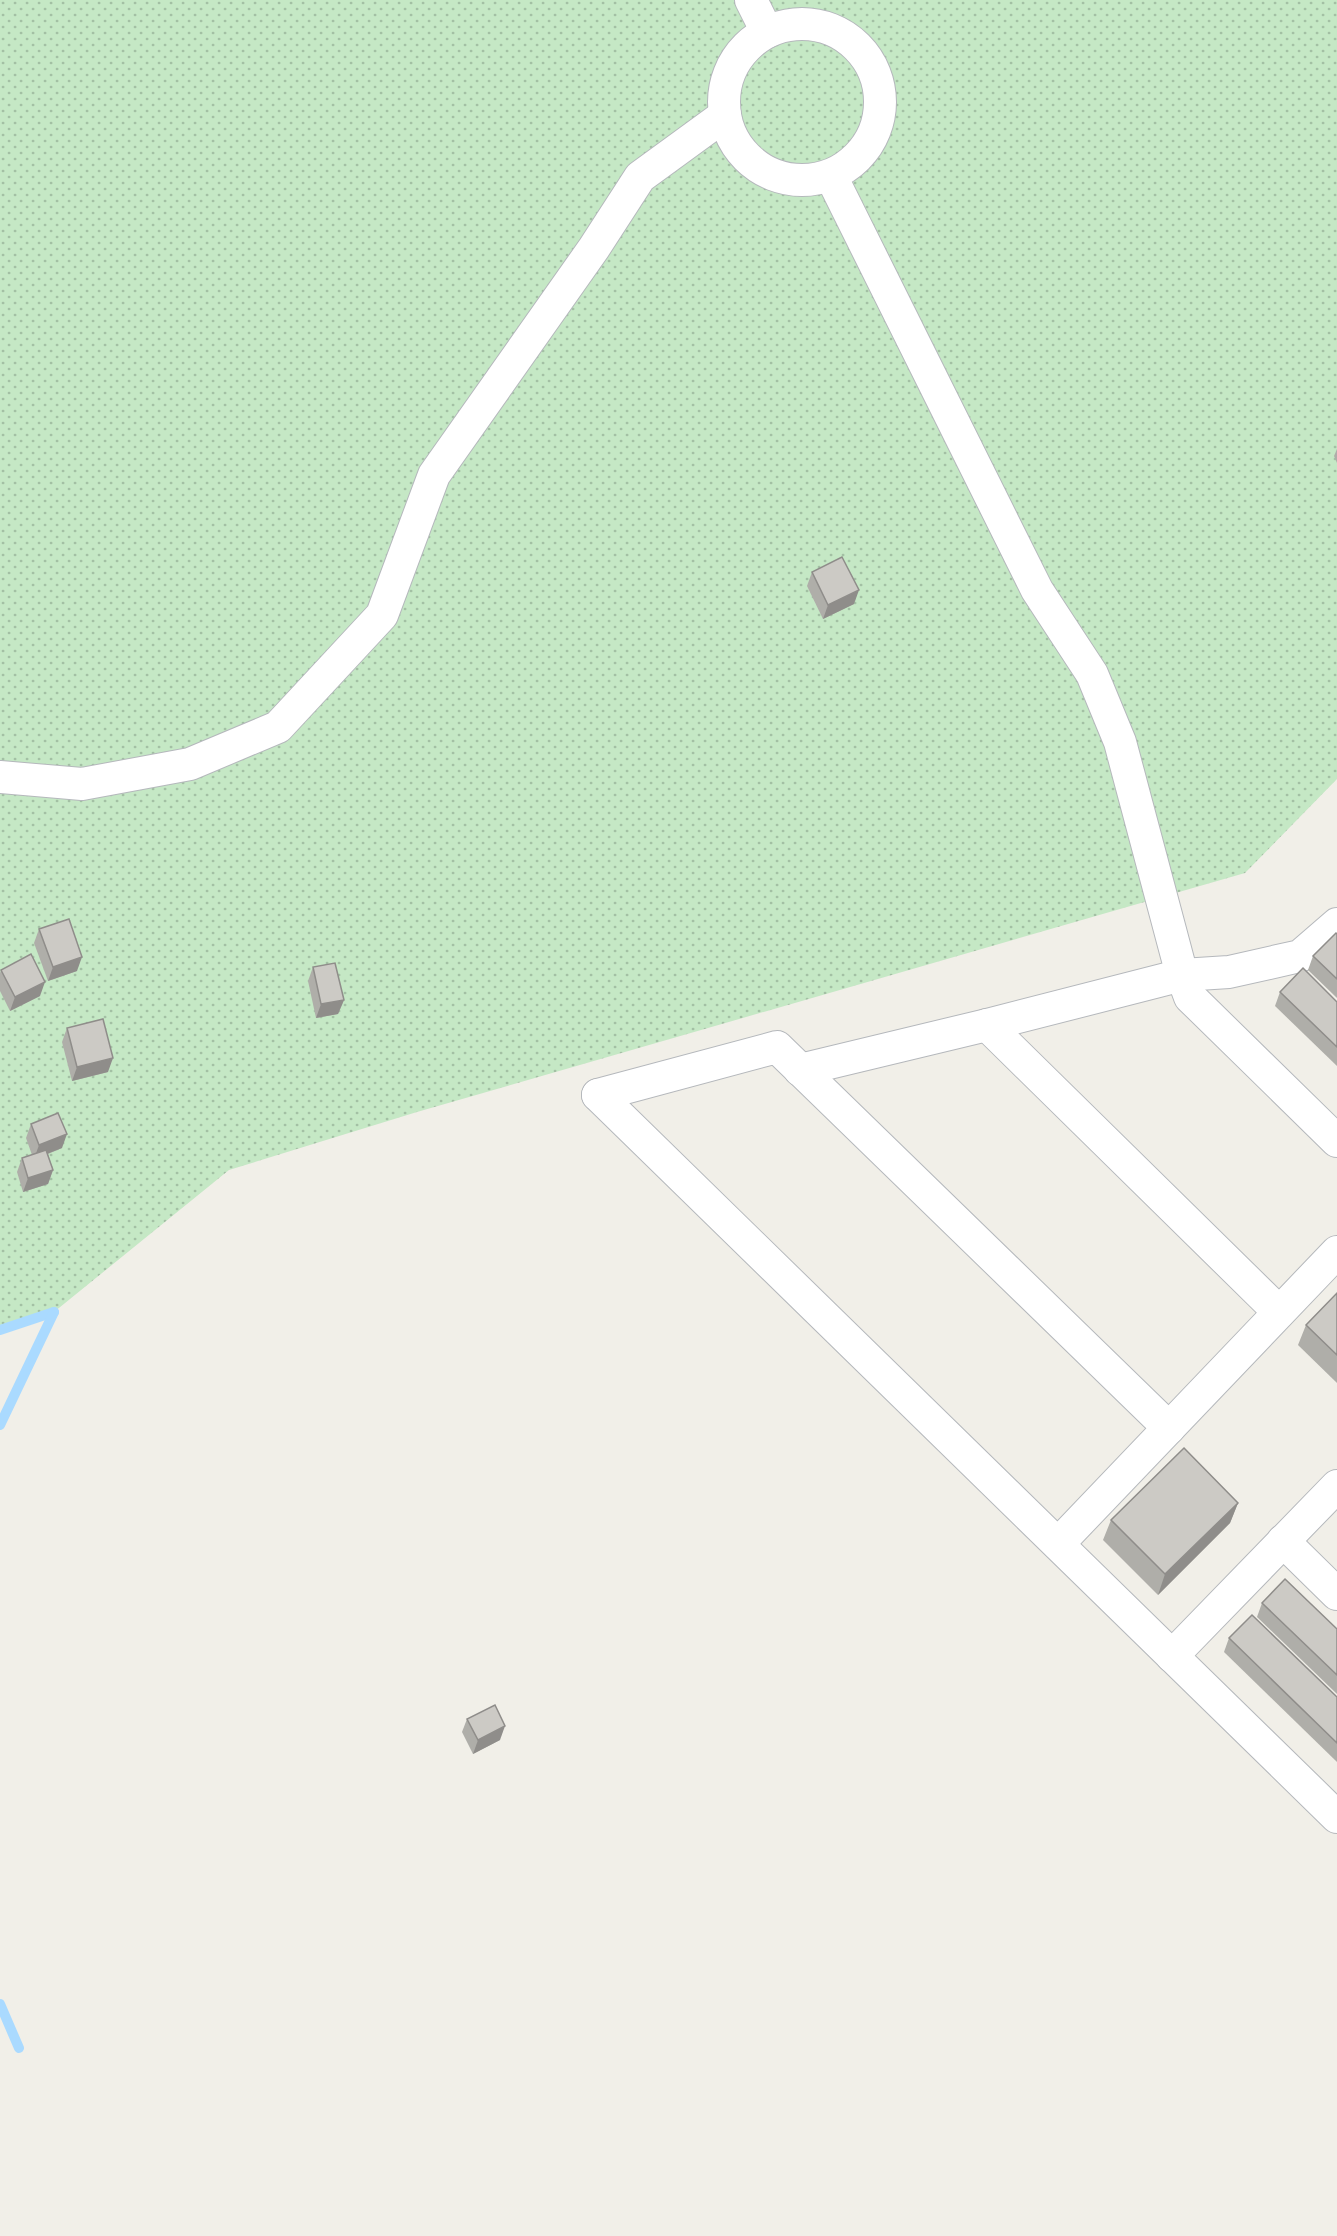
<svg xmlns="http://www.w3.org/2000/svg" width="1337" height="2236" viewBox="0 0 1337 2236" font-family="Rubik,sans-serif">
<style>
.green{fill:url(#green-dots)}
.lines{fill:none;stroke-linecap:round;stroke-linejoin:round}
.stream{stroke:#aadaff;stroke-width:10}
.street-casing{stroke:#b5b8bc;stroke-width:34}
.street{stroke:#fff;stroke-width:32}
.wall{fill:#afaea9}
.shaded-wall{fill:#8f8d8a}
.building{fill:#cccac5;stroke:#8f8d8a;stroke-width:1.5}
</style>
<defs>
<pattern id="green-dots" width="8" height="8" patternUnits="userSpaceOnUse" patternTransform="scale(1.5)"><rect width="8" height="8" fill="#c5e8c5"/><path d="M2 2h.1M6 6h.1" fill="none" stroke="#a3c0a4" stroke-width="1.8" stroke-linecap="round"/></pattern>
</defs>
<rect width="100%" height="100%" fill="#f1efe8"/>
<path class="green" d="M 0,0 L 1337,0 L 1337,779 L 1245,873 L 417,1112 L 229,1170 L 54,1312 L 0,1330 Z"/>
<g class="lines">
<g class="stream">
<path d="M 0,1330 L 54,1312"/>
<path d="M 0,1425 L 54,1312"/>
<path d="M 0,2004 L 19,2048"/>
</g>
<defs>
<g id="street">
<path d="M 751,0 L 767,32"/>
<circle cx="802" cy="102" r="78"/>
<path d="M 831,176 L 1037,590 L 1092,674 L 1120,742 L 1182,975 L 1190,997 L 1337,1141"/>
<path d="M 0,777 L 82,784 L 190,764 L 278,727 L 382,615 L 434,475 L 594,248 L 640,177 L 725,115"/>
<path d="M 987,1025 L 1279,1312"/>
<path d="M 800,1070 L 987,1025 L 1182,975 L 1229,972 L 1300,956 L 1337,924"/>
<path d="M 598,1095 L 1337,1817"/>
<path d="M 598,1095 L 777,1047 L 1169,1428"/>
<path d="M 1283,1541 L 1337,1594"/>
<path d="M 1058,1544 L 1337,1252"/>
<path d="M 1172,1656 L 1337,1486"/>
</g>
</defs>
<use href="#street" class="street-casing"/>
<use href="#street" class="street"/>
</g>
<g class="wall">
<path d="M 1337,449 L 1337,463 L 1334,456 Z"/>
<path d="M 812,572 L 854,604 L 823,619 L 807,586 Z"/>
<path d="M 39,929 L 77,971 L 48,981 L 34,943 Z"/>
<path d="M 1337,934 L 1337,998 L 1308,970 L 1313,956 Z"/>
<path d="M 313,967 L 344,1000 L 338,1014 L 316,1018 L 308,981 Z"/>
<path d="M 1,970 L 40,996 L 10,1011 L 0,991 L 0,973 Z"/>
<path d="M 1280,992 L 1337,1002 L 1337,1066 L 1275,1006 Z"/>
<path d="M 67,1028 L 108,1072 L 72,1081 L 62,1042 Z"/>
<path d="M 31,1124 L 62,1148 L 48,1154 L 53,1170 L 48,1184 L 23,1192 L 17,1172 L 22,1158 L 32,1155 L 26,1138 Z"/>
<path d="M 1337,1293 L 1337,1383 L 1298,1345 L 1306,1325 Z"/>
<path d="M 1238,1503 L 1230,1523 L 1158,1595 L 1103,1540 L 1111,1520 Z"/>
<path d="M 1262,1603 L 1337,1629 L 1337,1694 L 1257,1617 Z"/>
<path d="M 1229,1638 L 1337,1697 L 1337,1762 L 1224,1652 Z"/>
<path d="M 467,1719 L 500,1740 L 473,1754 L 462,1732 Z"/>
</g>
<g class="shaded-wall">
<path d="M 859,590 L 854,604 L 823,619 L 828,605 Z"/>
<path d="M 82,957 L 77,971 L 48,981 L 53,967 Z"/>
<path d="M 45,982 L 40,996 L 10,1011 L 15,997 Z"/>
<path d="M 344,1000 L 338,1014 L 316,1018 L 321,1004 Z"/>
<path d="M 113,1058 L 108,1072 L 72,1081 L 77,1067 Z"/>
<path d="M 67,1134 L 62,1148 L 34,1159 L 39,1145 Z"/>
<path d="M 53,1170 L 48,1184 L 23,1192 L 28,1178 Z"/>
<path d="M 1238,1503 L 1230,1523 L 1158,1595 L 1165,1574 Z"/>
<path d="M 505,1726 L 500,1740 L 473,1754 L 478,1740 Z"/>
</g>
<g class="building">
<path d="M 842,557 L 859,590 L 828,605 L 812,572 Z"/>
<path d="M 69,919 L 82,957 L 53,967 L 39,929 Z"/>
<path d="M 1336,933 L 1337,934 L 1337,979 L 1313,956 Z"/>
<path d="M 31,954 L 45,982 L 15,997 L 1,970 Z"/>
<path d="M 335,963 L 344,1000 L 321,1004 L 313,967 Z"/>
<path d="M 1303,968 L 1337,1002 L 1337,1047 L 1280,992 Z"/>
<path d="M 103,1019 L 113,1058 L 77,1067 L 67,1028 Z"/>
<path d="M 58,1113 L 67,1134 L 39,1145 L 31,1124 Z"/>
<path d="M 46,1150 L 53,1170 L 28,1178 L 22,1158 Z"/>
<path d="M 1337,1293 L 1337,1355 L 1306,1325 Z"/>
<path d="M 1184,1448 L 1238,1503 L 1165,1574 L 1111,1520 Z"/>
<path d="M 1285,1579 L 1337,1629 L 1337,1675 L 1262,1603 Z"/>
<path d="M 1252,1615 L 1337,1697 L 1337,1743 L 1229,1638 Z"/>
<path d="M 495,1705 L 505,1726 L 478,1740 L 467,1719 Z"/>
</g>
</svg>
